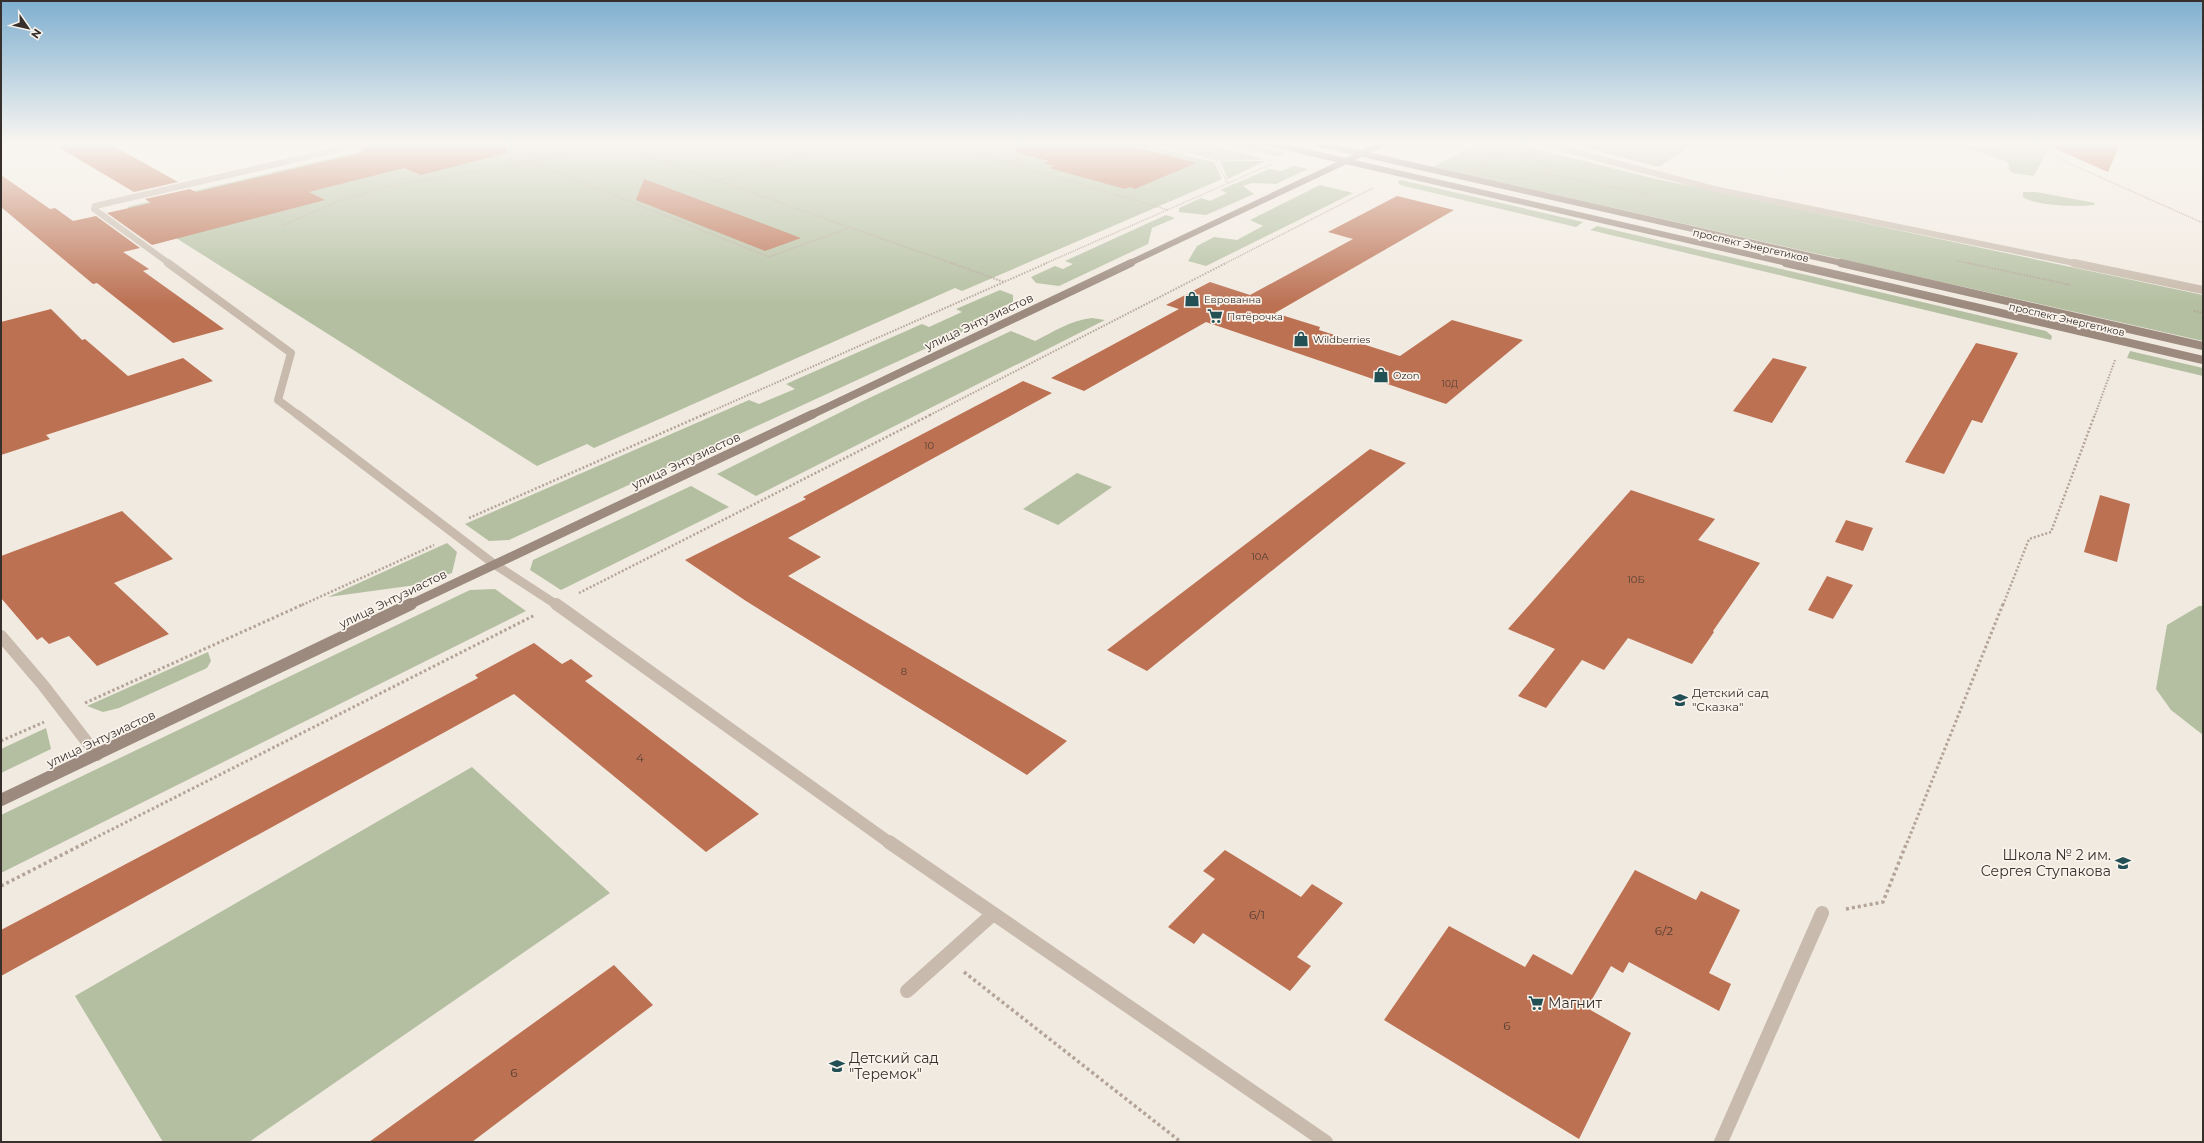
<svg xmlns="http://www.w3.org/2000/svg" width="2204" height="1143" viewBox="0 0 2204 1143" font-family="Montserrat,sans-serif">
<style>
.green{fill:#b4bfa1}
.building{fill:#bc7153}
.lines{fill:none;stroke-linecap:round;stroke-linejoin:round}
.path-far4{stroke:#b4a497;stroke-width:1.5;stroke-dasharray:1 1;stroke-linecap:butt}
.path-far3{stroke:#b4a497;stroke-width:2;stroke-dasharray:1.5 1.5;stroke-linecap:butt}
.path-far2{stroke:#b4a497;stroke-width:2.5;stroke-dasharray:2 2;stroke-linecap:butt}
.path-far1{stroke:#b4a497;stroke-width:3;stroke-dasharray:2.5 2.5;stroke-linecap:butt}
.path{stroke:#b4a497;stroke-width:3.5;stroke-dasharray:3 3;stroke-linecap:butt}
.lane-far1{stroke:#c8baac;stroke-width:12}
.lane{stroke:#c8baac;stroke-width:14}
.street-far4{stroke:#c8baac;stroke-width:6}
.street-far3{stroke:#c8baac;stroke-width:8}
.street-far2{stroke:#c8baac;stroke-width:9}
.street-far1{stroke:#c8baac;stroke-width:12}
.street{stroke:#c8baac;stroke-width:14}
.secondary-far3{stroke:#9c8a7e;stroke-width:6}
.secondary-far2{stroke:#9c8a7e;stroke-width:8}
.secondary-far1{stroke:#9c8a7e;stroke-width:9}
.secondary{stroke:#9c8a7e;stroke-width:12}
.labels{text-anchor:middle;stroke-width:3.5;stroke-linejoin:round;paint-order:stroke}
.far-number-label{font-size:9px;fill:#584035}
.far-street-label{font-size:10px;fill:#372f2b;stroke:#f9f3ec}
.far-poi-label{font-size:10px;fill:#372f2b;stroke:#f9f3ec;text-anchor:start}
.number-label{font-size:10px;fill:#584035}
.street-label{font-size:12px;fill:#372f2b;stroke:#f9f3ec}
.poi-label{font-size:12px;fill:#372f2b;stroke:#f9f3ec;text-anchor:start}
.near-number-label{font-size:12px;fill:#584035}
.near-poi-label{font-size:14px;fill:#372f2b;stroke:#f9f3ec;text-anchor:start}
</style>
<rect width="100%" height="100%" fill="#f1eae0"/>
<g class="green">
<path d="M 391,144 L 1140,144 L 1214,162 L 1222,179 L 962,291 L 955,288 L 594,448 L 587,444 L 537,466 L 127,207 Z"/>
<path d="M 1156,144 L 1209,144 L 1263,159 L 1218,160 Z"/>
<path d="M 1226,144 L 1248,144 L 1286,153 L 1278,156 Z"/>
<path d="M 1477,144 L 1516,144 L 1652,178 L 2203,295 L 2203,341 L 1433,167 Z"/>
<path d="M 1571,144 L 1693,144 L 1659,167 Z"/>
<path d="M 2004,144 L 2051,144 L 2034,176 L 2013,173 L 2008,169 L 2010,166 L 2006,161 L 1968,149 L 1969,147 L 1997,147 Z"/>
<path d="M 1220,161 L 1265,161 L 1228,179 Z"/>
<path d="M 1294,166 L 1308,169 L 1276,184 L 1252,183 L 1243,186 L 1254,194 L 1206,215 L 1179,212 L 1179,208 L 1201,198 L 1210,201 L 1227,193 L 1220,190 L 1269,169 L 1281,171 Z"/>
<path d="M 1401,180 L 1583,222 L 1576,227 L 1400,185 L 1398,181 Z"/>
<path d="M 1320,185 L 1353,193 L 1206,266 L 1188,261 L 1197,246 L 1214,237 L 1237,240 L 1263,226 L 1250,220 Z"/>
<path d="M 2023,192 L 2036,192 L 2095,203 L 2094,205 C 2078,207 2036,206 2023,197 Z"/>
<path d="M 1166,215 L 1175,218 L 1152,228 L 1148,244 L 1059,286 L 1036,283 L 1031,277 L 1055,266 L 1063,269 L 1073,264 L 1065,261 Z"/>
<path d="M 1597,226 L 2046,331 L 2052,336 L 2051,340 L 1590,230 Z"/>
<path d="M 1000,290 L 1013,295 L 1013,302 L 995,310 L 1003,313 L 509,540 L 489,541 L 465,524 L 749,400 L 759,404 L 795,389 L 786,384 L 922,324 L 929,327 L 962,312 L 956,309 Z"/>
<path d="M 1092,318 L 1105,320 L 756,496 L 717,474 L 865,400 L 1011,331 L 1035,341 C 1053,332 1071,320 1092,318 Z"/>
<path d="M 2130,351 L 2203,368 L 2203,376 L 2127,358 Z"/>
<path d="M 1077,473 L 1112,487 L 1058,525 L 1023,509 Z"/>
<path d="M 691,486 L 729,507 L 561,590 L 530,570 L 533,560 Z"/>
<path d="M 447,543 L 457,552 L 452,573 L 416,585 L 328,597 Z"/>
<path d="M 495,589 L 526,611 L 1,873 L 1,815 L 470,590 Z"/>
<path d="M 2199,606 L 2203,606 L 2203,735 L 2171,710 L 2156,689 L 2167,625 Z"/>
<path d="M 208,652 L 211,661 L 207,668 L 119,708 L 103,712 L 87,706 Z"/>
<path d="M 46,728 L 51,749 L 1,773 L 1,749 Z"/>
<path d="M 472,767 L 610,893 L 249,1142 L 163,1142 L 75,996 Z"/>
</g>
<g class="building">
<path d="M 53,144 L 110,144 L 178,182 L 134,192 Z"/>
<path d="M 366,144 L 506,144 L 507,153 L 421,175 L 404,168 L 309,192 L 325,200 L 152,245 L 107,213 L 151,203 L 145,199 L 190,189 L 196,192 L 365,152 L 358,149 L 365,148 Z"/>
<path d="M 1017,144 L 1122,144 L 1196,163 L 1135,189 L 1130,187 L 1125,189 L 1049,168 L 1054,166 L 1043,163 L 1049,161 L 1016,152 Z"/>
<path d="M 2045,144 L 2120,144 L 2108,172 Z"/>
<path d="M 1,175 L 50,209 L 55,208 L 73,221 L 96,216 L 140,248 L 123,252 L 149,269 L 143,271 L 224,329 L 173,343 L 97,283 L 93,284 L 1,207 Z"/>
<path d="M 644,179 L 801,238 L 765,251 L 636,200 Z"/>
<path d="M 1397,196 L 1454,210 L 1275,313 L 1320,327 L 1319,330 L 1400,356 L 1452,320 L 1523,340 L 1446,404 L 1206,322 L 1084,391 L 1051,378 L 1179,309 L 1166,305 L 1210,282 L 1250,295 L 1353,239 L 1328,232 Z"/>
<path d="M 51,309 L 82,340 L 85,339 L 128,376 L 183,358 L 213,381 L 46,435 L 50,439 L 1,455 L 1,322 Z"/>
<path d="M 1976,343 L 2018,353 L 1982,423 L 1972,420 L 1944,474 L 1905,462 Z"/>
<path d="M 1773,358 L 1807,367 L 1772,423 L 1733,411 Z"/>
<path d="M 1023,381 L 1052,393 L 788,538 L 821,557 L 788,576 L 1067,741 L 1027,775 L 746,601 L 685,560 L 806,499 L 803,497 Z"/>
<path d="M 1370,449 L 1406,463 L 1147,671 L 1107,650 Z"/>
<path d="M 1631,490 L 1715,519 L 1698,540 L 1760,563 L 1713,631 L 1714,632 L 1692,664 L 1628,638 L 1604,670 L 1582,660 L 1546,708 L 1518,696 L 1555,649 L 1508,629 Z"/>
<path d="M 2100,495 L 2130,504 L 2117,562 L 2084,552 Z"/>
<path d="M 122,511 L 173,559 L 114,583 L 169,634 L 97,666 L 69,636 L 49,644 L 42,637 L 37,640 L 1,598 L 1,556 Z"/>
<path d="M 1846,520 L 1873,528 L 1863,551 L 1835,542 Z"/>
<path d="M 1827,576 L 1853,585 L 1833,619 L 1808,610 Z"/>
<path d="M 534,643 L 562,664 L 571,659 L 593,676 L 585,681 L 759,814 L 706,852 L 514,694 L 1,976 L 1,930 L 478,678 L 475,675 Z"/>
<path d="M 1225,850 L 1301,897 L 1312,884 L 1343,903 L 1297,957 L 1311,966 L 1290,991 L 1203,933 L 1194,944 L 1168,927 L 1215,879 L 1203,871 Z"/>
<path d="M 1635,870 L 1696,900 L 1701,891 L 1740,910 L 1709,973 L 1731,984 L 1719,1011 L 1629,962 L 1623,973 L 1611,966 L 1587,1008 L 1631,1033 L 1579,1139 L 1384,1020 L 1449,926 L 1525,967 L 1533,954 L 1572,975 Z"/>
<path d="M 614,965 L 653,1005 L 472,1142 L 369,1142 Z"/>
</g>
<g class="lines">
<g class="path-far4">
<path d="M 502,144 L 542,159"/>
<path d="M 614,144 L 954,264"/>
<path d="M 945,144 L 1168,210"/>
<path d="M 1150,144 L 1216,160 L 1261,159"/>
<path d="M 1219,144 L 1255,153"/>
<path d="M 2058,144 L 2053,150 L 2056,156 L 2064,161 L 2203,223"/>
<path d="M 1511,151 L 1539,159 L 1548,168 C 1528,185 1497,178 1473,172 L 1482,166 L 1484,160 Z"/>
<path d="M 1445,152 L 1458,144"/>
<path d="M 1216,161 L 1228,184"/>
<path d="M 530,162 L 769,257 L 849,228"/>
<path d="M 1544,173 L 1651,195"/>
<path d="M 717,181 L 839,144"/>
<path d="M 282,226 L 336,202 L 395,185 L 468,172 L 500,170 L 601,144"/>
<path d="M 1957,261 L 1973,264"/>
<path d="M 1044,264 L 1272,164"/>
<path d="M 1224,264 L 1373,188"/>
</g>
<g class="path-far3">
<path d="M 951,263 L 1004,282"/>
<path d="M 1968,263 L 2071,285"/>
<path d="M 2194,311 L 2203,313"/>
<path d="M 703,415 L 1047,263"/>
<path d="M 930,415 L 1226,263"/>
<path d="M 2095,415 L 2115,360"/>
</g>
<g class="path-far2">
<path d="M 469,518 L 705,414"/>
<path d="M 579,593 L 932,414"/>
<path d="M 302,605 L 434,545"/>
<path d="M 2003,605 L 2029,539 L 2051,532 L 2095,414"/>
</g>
<g class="path-far1">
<path d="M 85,703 L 304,604"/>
<path d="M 1,741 L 44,722"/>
<path d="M 85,843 L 535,615"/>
<path d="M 1907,843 L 2003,604"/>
</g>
<g class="path">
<path d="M 1,886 L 87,842"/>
<path d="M 1846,909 L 1883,902 L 1907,842"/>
<path d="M 964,972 L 1181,1142"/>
</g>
<path class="lane-far1" d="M 1,636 L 43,685 L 97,755"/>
<g class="lane">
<path d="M 907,991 L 993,914"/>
<path d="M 1721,1142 L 1822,913"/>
</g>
<g class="street-far4">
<path d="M 1544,144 L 1714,189 L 2079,264"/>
<path d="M 170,264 L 94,209 L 95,206 L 362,144"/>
</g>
<g class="street-far3">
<path d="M 168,263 L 291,353 L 278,400 L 298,415"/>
<path d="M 2074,263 L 2203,290"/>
</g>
<path class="street-far2" d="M 297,414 L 494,564 L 557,605"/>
<path class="street-far1" d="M 556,604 L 890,843"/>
<path class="street" d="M 889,842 L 1326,1142"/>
<g class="secondary-far3">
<path d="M 1272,144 L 1791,264"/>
<path d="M 1319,144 L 1846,264"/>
<path d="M 1128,264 L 1382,144"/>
</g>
<g class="secondary-far2">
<path d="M 1786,263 L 2203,360"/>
<path d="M 1841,263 L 2203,346"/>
<path d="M 811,415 L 1131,263"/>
</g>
<path class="secondary-far1" d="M 409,605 L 813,414"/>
<path class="secondary" d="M 1,800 L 411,604"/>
</g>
<linearGradient id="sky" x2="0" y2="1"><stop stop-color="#7fafd0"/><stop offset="0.47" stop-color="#f9f6f1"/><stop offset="1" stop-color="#f9f6f1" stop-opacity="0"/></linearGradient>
<rect width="2204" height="304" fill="url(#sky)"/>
<defs>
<symbol id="shop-bare" viewBox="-9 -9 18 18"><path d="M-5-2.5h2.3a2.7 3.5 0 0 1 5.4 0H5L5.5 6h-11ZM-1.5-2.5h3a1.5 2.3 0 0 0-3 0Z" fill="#235055" stroke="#f9f3ec" stroke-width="2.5" paint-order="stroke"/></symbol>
<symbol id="supermarket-bare" viewBox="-9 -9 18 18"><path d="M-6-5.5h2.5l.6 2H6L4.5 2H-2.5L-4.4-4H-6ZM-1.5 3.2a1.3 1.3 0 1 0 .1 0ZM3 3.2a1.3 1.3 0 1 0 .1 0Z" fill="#235055" stroke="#f9f3ec" stroke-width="2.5" paint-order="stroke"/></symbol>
<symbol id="school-bare" viewBox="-9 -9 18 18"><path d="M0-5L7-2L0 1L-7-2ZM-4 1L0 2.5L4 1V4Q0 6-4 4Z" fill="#235055" stroke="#f9f3ec" stroke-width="2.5" paint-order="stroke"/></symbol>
</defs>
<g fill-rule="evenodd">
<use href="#shop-bare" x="1181" y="288" width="22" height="22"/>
<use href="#supermarket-bare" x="1204" y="305" width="22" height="22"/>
<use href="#shop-bare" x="1290" y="328" width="22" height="22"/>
<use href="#shop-bare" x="1370" y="364" width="22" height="22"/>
<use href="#school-bare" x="1669" y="689" width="22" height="22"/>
<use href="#school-bare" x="2112" y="852" width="22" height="22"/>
<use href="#supermarket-bare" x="1525" y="992" width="22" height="22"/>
<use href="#school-bare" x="826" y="1055" width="22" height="22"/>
</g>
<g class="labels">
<g class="far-number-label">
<text x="1450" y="387">10Д</text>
</g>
<g class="far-street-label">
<text transform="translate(1751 245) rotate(13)" y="4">проспект Энергетиков</text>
<text transform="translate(2067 319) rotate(13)" y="4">проспект Энергетиков</text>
</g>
<g class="far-poi-label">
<text x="1204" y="303">Еврованна</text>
<text x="1227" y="320">Пятёрочка</text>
<text x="1313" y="343">Wildberries</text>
<text x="1393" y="379">Ozon</text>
</g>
<g class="number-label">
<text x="929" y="449">10</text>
<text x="1260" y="560">10А</text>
<text x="1636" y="583">10Б</text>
<text x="904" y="675">8</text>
</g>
<g class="street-label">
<text transform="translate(979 322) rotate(-25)" y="4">улица Энтузиастов</text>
<text transform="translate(686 461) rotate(-25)" y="4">улица Энтузиастов</text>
<text transform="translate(393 599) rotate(-26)" y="4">улица Энтузиастов</text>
<text transform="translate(101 739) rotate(-25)" y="4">улица Энтузиастов</text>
</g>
<g class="poi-label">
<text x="1692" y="697">Детский сад<tspan x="1692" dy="14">"Сказка"</tspan></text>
</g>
<g class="near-number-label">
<text x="640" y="762">4</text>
<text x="1257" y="919">6/1</text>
<text x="1664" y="935">6/2</text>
<text x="1507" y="1030">6</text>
<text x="514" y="1077">6</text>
</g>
<g class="near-poi-label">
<text x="2111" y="860" text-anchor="end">Школа № 2 им.<tspan x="2111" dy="16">Сергея Ступакова</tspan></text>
<text x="1548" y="1008">Магнит</text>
<text x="849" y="1063">Детский сад<tspan x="849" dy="16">"Теремок"</tspan></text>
</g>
</g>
<rect width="2204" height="1143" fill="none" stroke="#372f2b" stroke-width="4"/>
<g transform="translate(28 28) rotate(124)" stroke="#f9f3ec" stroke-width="3" paint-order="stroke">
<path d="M0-3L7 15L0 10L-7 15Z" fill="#372f2b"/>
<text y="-6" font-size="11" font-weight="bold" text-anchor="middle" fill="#372f2b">N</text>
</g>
</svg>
